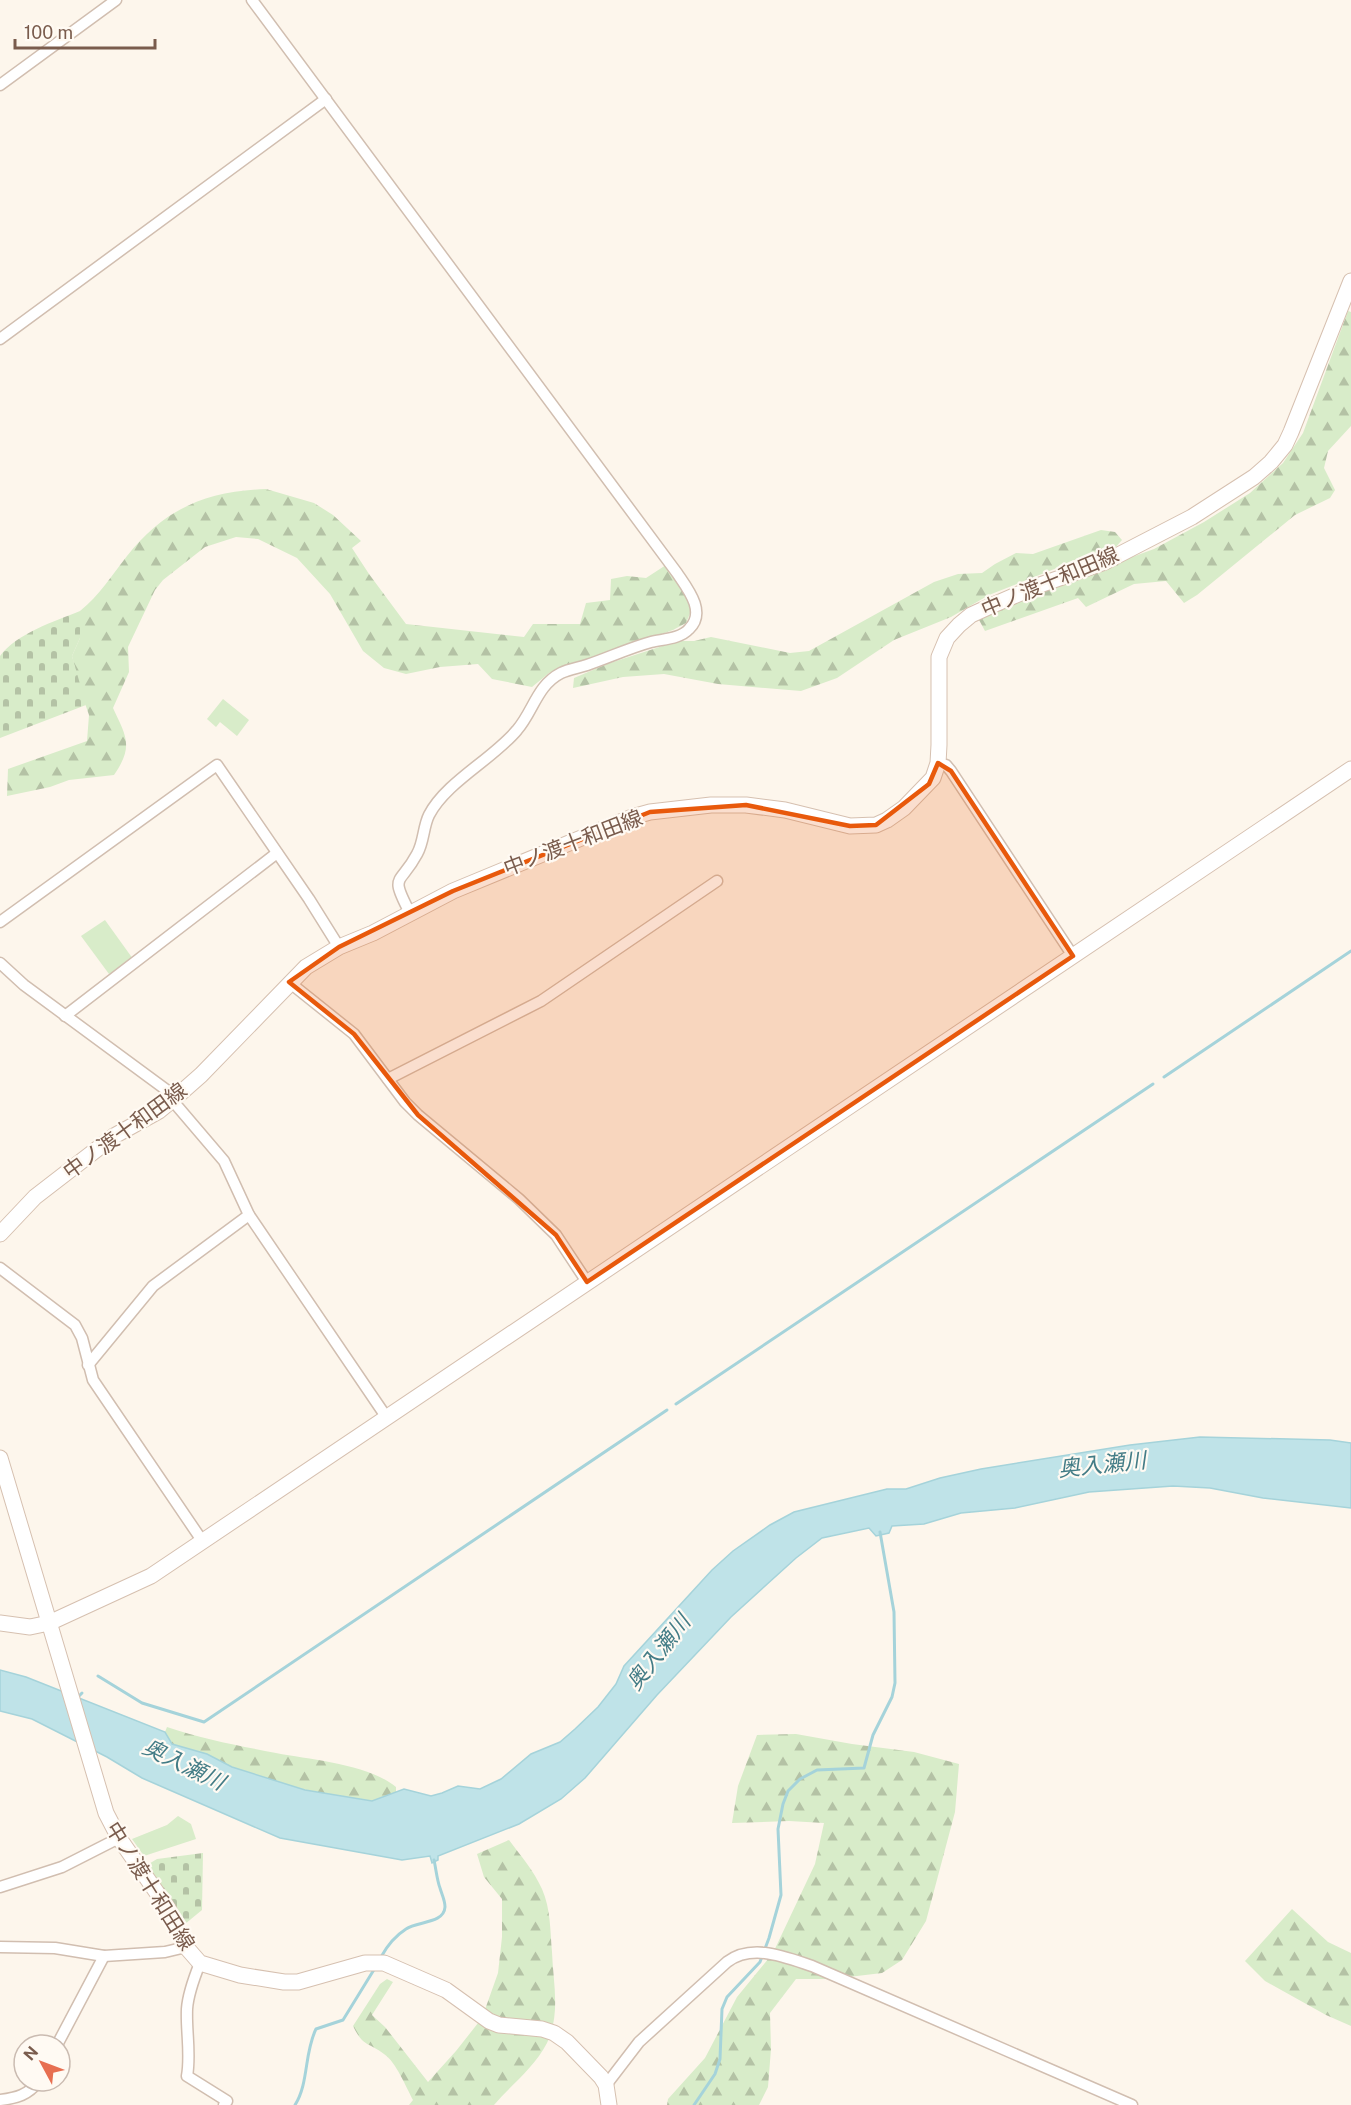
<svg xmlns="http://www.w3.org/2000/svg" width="1351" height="2105" viewBox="0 0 1351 2105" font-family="'Public Sans','Noto Sans JP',sans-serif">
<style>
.green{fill:#d8ecc9}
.forest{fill:url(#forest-firs)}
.cemetery{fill:url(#cemetery-stones)}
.water{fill:#bfe3e8;stroke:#a5d3da;stroke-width:1.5}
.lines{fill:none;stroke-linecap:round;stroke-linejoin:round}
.stream{stroke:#a5d3da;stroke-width:3}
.street-casing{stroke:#d1beb0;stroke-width:13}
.secondary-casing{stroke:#d6c0b0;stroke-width:17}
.street{stroke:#fff;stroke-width:10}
.secondary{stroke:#fff;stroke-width:15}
.marked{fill:#e8590c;fill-opacity:0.2;stroke:#e8590c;stroke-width:4.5;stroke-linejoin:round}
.labels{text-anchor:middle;stroke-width:4.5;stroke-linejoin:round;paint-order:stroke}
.street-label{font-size:21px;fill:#7a5c4d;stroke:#fffaf3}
.water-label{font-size:22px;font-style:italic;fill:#437c86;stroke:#fffaf3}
</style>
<defs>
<pattern id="forest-firs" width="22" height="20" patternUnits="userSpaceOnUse" patternTransform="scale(1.5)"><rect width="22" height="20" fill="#d8ecc9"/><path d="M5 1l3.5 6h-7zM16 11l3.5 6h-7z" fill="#b4c2a5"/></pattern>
<pattern id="cemetery-stones" width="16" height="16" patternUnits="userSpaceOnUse" patternTransform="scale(1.5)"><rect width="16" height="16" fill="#d8ecc9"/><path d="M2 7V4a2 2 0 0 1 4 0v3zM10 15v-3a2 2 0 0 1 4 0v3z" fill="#b4c2a5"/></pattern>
</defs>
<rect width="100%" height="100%" fill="#fdf6ec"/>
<g class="green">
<path d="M 223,699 L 249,720 L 237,736 L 220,722 L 216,727 L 207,719 Z"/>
<path d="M 105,920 L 133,959 L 109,974 L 81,936 Z"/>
<path d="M 178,1816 L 191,1824 L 196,1839 L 144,1856 L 132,1839 L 167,1825 Z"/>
</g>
<g class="forest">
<path d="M 1348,311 L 1351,312 L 1351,426 L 1328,451 L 1324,468 L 1335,490 L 1330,498 L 1295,515 L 1197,595 L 1184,603 L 1166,581 L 1134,584 L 1086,607 L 1078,598 L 985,631 L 978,618 L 1061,583 L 1154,549 L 1204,522 L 1250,493 L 1283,463 L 1303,433 Z"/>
<path d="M 266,489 L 314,503 L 333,515 L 361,541 L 352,548 L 369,574 L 406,624 L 524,637 L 533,624 L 580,624 L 586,603 L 610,600 L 611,579 L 627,576 L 646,578 L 666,565 L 686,597 L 691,611 L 686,623 L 673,630 L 549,673 L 532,687 L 492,679 L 478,664 L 440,667 L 406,674 L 384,668 L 363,651 L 330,594 L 297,558 L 258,539 L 236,537 L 205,547 L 163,580 L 155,590 L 128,647 L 129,672 L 113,708 C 126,736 134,746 114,775 L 69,780 L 50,787 L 7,796 L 8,769 L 87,741 L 89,715 L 80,689 L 72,656 L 80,638 L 80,611 C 99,596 112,575 127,556 C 165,508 207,491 266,489 Z"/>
<path d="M 1101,530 L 1115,532 L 1122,540 L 1115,548 L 1087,556 L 989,595 L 951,617 L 894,640 L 837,678 L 801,691 L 718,684 L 664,674 L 623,677 L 573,688 L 574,678 L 607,664 L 678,641 L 694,641 L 711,637 L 790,653 L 809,651 L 934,582 L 958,574 L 982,573 L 995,564 L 1016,553 L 1033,554 Z"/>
<path d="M 167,1727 C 202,1739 240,1746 276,1753 C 312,1760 368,1764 396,1787 L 396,1794 L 372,1801 L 305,1790 L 232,1767 L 207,1754 L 171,1744 L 165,1732 Z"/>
<path d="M 796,1734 L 852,1744 L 914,1752 L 959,1764 L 955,1812 L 926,1921 L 902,1960 L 882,1973 L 832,1979 L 796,1979 L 770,2013 L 771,2049 L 768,2087 L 759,2105 L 667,2105 L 668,2099 L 705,2058 L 737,1997 L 773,1953 L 815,1864 L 824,1823 L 789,1821 L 732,1823 L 738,1786 L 757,1735 Z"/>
<path d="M 509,1840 C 521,1856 534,1871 542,1889 C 551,1910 550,1930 552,1952 C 553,1982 561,2014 547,2043 C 534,2068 512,2084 494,2105 L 409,2105 L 413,2100 C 406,2087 396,2062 384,2054 C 367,2041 364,2048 353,2026 L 380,1984 L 387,1979 L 393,1982 L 372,2015 L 385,2027 L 428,2082 L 456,2051 L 482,2018 L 498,1973 L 502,1937 L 502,1899 L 484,1877 L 477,1854 Z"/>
<path d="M 1292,1909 L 1328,1942 L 1351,1953 L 1351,2026 L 1326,2015 L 1265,1981 L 1245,1961 Z"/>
</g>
<g class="cemetery">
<path d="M 80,611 L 80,638 L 72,656 L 86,705 L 0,738 L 0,656 C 16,634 55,621 80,611 Z"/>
<path d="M 203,1853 L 202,1910 L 185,1924 L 147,1865 L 157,1859 Z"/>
</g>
<path class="water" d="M 1200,1437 L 1330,1440 L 1351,1443 L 1351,1508 L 1263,1498 L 1210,1488 L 1173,1486 L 1089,1492 L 1015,1508 L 961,1513 L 924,1524 L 892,1526 L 889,1533 L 876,1536 L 869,1528 L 822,1538 L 796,1558 L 731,1617 L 657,1695 L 585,1778 L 561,1799 L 519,1824 L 438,1856 L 438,1860 L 432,1863 L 430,1856 L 402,1860 L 280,1838 L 142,1778 L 107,1757 L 32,1719 L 0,1711 L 0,1670 L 26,1677 L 165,1732 L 172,1744 L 207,1754 L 232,1767 L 305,1790 L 372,1801 L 404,1789 L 431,1796 L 442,1793 L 458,1786 L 480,1789 L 501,1779 L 531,1754 L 560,1742 L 575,1729 L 598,1707 L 616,1684 L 624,1666 L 712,1570 L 733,1551 L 770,1525 L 794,1512 L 887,1489 L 906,1489 L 940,1478 L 981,1469 L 1130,1445 Z"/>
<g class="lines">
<g class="stream">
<path d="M 1164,1077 L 1351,951"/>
<path d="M 676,1404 L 1153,1084"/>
<path d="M 98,1676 L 142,1703 L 204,1722 L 667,1410"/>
<path d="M 77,1698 L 82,1693"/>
<path d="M 381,1957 C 387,1946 395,1936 406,1929 C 417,1921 444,1924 445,1907 C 445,1900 442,1895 440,1888 C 437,1880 436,1869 434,1860"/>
<path d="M 295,2105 C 309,2083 304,2053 316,2029 L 343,2020 L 375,1968"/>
<path d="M 694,2105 L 715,2074 L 720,2059 L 722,2009 L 727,1997 L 760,1962 L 769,1938 L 781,1895 L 778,1829 L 783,1804 L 788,1791 L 800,1779 L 817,1770 L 864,1768 L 873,1735 L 892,1697 L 895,1683 L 894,1612 L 880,1532"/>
</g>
<defs>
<g id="street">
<path d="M 252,0 L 677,573 C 687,588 707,612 689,629 C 680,639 663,639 651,642 C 629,648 608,658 587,665 C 578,668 569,669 561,673 C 537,685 533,712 517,730 C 493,759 446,782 429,815 C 423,827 424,842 417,854 C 400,886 389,873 410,913"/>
<path d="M 0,85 L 116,0"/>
<path d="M 0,339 L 326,99"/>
<path d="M 938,763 L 946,765 L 951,771 L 1073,956"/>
<path d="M 0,922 L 217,765 L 309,899 L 339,947"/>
<path d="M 0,963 L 24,985 L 176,1097"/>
<path d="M 289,982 L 354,1034 L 405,1102 L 418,1115 L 519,1199 L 556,1235 L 587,1282"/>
<path d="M 65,1016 L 277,853"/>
<path d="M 388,1079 L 541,1001 L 717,881"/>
<path d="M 172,1100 L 224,1161 L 249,1215 L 387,1418"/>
<path d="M 0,1268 L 75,1325 L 82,1338 L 93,1380 L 203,1542"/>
<path d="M 88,1365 L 153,1286 L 249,1215"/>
<path d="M 0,1887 L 62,1867 L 119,1838"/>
<path d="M 0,1947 L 55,1948 L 104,1956 L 165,1952 L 186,1947"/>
<path d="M 200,1963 C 194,1978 188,1994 187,2009 C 186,2032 191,2054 187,2076 L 227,2101 L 224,2105"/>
<path d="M 57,2045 L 104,1956"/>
<path d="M 606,2085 L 639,2042 L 727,1962 C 752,1943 785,1957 812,1966 L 1132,2105"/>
<path d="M 0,2100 C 17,2098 28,2095 39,2081"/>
</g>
<g id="secondary">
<path d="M 0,1234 L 35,1197 L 114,1136 L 159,1111 L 176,1097 L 201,1075 L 306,967 L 339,947 L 373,933 L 453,891 L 632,817 L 650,812 L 711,805 L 746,805 L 785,810 L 850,826 L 876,825 L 887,820 L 904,808 L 933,778 L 938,763 L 939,745 L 939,657 L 947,638 L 959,625 L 971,615 L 993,605 L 1037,586 L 1105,562 L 1192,517 L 1254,477 L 1271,462 L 1285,445 L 1291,432 L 1351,281"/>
<path d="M 0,1458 L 106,1813 L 119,1838 L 169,1910 L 186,1947 L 200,1963 L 240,1975 L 284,1982 L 298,1982 L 365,1963 L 384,1963 L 446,1990 L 489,2021 L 499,2025 L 542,2029 L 554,2033 L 567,2042 L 601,2077 L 606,2085 L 609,2105"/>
<path d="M 0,1623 L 30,1627 L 49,1623 L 151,1576 L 1351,769"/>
</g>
</defs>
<use href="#street" class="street-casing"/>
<use href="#secondary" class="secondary-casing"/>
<use href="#street" class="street"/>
<use href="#secondary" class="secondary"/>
</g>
<path class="marked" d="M 938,763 L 951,771 L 1073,956 L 587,1282 L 556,1235 L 418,1115 L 354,1034 L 289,982 L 339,947 L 453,891 L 650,812 L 746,805 L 850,826 L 876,825 L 929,784 Z"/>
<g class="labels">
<g class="street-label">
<text transform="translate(1050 582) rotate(-23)" y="7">中ノ渡十和田線</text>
<text transform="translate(573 843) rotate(-21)" y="7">中ノ渡十和田線</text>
<text transform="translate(125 1131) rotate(-36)" y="7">中ノ渡十和田線</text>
<text transform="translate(150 1886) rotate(58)" y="7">中ノ渡十和田線</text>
</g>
<g class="water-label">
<text transform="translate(1102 1464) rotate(-6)" y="8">奥入瀬川</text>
<text transform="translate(658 1652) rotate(-52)" y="8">奥入瀬川</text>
<text transform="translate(184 1764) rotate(26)" y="8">奥入瀬川</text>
</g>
</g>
<g transform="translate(42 2063) rotate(311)"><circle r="28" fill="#fffaf3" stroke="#cabbb1" stroke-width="1.5"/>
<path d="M0-4.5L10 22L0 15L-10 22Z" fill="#e76f51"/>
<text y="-9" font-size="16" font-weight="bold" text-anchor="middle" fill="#7a5c4d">N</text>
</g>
<path d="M15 39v9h140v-9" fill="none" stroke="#7a5c4d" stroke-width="3"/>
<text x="24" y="39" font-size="18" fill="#7a5c4d" stroke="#fffaf3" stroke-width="4.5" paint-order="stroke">100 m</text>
</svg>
